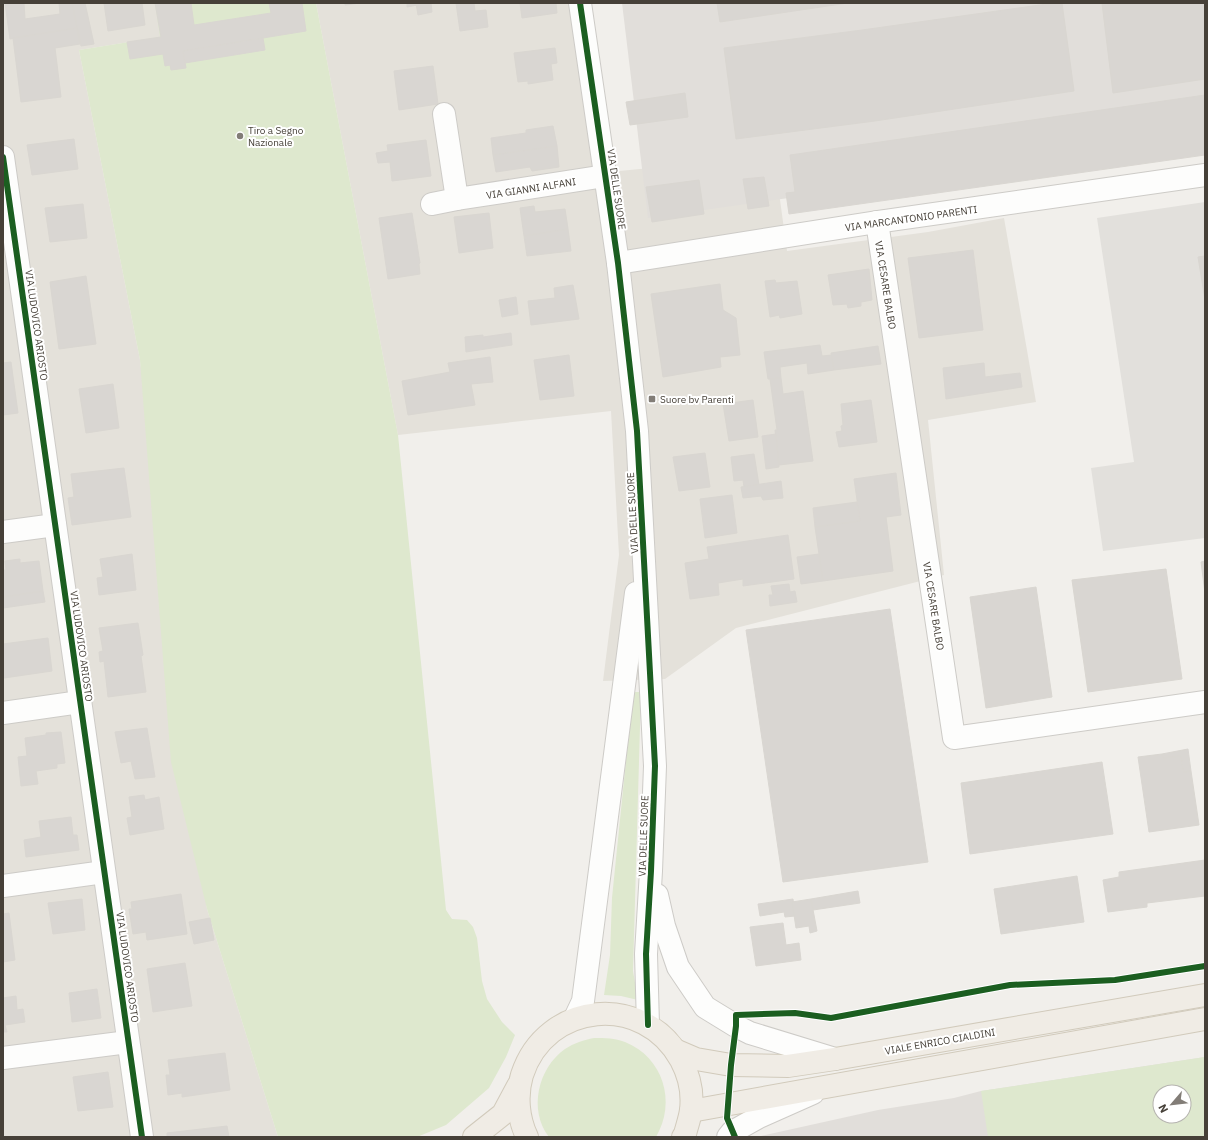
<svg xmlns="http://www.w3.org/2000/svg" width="1208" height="1140" viewBox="0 0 1208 1140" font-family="'IBM Plex Sans',sans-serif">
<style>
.residential{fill:#e4e1da}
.industrial{fill:#e1deda;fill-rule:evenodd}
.green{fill:#dee8ce;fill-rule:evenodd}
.parking{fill:#e2e0dc}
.building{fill:#d9d6d2;stroke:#d9d6d1}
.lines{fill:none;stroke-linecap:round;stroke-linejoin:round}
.minor-casing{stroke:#cdcbc7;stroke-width:24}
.major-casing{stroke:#d1cabb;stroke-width:24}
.minor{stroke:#fdfdfc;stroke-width:22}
.major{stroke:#f0ece5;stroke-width:22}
.cycleway-casing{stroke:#fff;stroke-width:8}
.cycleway{stroke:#1b5e20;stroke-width:6}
.poi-dot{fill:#827d77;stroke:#fff;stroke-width:1.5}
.labels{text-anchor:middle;stroke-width:4;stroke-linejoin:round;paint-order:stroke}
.poi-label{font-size:10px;fill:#464038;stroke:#fff;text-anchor:start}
.street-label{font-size:10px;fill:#464038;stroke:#fff}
</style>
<rect width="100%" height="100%" fill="#f1efeb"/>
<g class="residential">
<path d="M 3,3 L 155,3 L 161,37 L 79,50 L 140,360 L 207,909 L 278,1137 L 3,1137 Z"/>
<path d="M 316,3 L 585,3 L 609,172 L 774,156 L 787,251 L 928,232 L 1004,218 L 1036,402 L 928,420 L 944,575 L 736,628 L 665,679 L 603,681 L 619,555 L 611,411 L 398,435 Z"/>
</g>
<g class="industrial">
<path d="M 622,3 L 1205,3 L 1205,139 L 648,218 Z"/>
<path d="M 1205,1057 L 1205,1137 L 759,1137 L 761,1136 L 878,1110 L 954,1098 L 981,1091 ZM 1160,1092 L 1184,1092 L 1184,1116 L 1160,1116 Z"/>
</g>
<g class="green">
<path d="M 155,3 L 316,3 L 398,435 L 446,910 L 452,919 L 467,920 L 473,927 L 477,938 L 482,981 L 487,999 L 502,1022 L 515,1035 L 506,1057 L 489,1088 L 446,1125 L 417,1137 L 278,1137 L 207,909 L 171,762 L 140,360 L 79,50 L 160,37 Z"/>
<path d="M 633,692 L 641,692 L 633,971 L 638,1000 L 621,996 L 604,995 L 610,955 L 612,898 Z"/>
<path d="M 594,1038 C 605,1038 615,1038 625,1042 C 663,1057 677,1102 656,1137 L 549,1137 C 528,1110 538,1068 565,1049 C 574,1043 584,1040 594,1038 Z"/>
<path d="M 1205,1057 L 1205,1137 L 988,1137 L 981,1091 ZM 1160,1092 L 1184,1092 L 1184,1116 L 1160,1116 Z"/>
</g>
<path class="parking" d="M 1205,202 L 1205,538 L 1103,551 L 1091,468 L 1134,462 L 1097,218 Z"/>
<g class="building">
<path d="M 5,3 L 24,3 L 25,19 L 60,14 L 59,3 L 72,3 L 77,28 L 10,39 Z"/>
<path d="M 72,3 L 85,3 L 94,44 L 81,46 Z"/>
<path d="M 104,3 L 142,3 L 145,25 L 108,31 Z"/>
<path d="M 155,3 L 191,3 L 194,25 L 271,13 L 269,3 L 302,3 L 306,31 L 183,51 L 186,68 L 171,70 L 170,65 L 165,66 L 163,54 L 130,59 L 127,42 L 161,37 Z"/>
<path d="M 345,3 L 360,3 L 345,5 Z"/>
<path d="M 407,3 L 416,3 L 417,5 L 407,7 Z"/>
<path d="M 416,3 L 431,3 L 432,12 L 418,15 Z"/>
<path d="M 456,3 L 474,3 L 475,11 L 486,10 L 488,27 L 460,31 Z"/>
<path d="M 520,3 L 556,3 L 557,13 L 522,18 Z"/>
<path d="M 717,3 L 848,3 L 720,22 Z"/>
<path d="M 1054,3 L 1062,3 L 1074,91 L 875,121 L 736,139 L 724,48 L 862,30 Z"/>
<path d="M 1102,3 L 1205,3 L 1205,79 L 1113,93 Z"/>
<path d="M 77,28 L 80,44 L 55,48 L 61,97 L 21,102 L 13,38 Z"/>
<path d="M 263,38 L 265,50 L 185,63 L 183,51 Z"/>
<path d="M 555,48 L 557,63 L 551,64 L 553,80 L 528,84 L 528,81 L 518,82 L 514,53 Z"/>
<path d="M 433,66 L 438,104 L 399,110 L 394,71 Z"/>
<path d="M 685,93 L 688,117 L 630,125 L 626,102 Z"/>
<path d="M 1205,95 L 1205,155 L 789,214 L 786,193 L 795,192 L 790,155 Z"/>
<path d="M 553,126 L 557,146 L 493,155 L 491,138 L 526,133 L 526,130 Z"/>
<path d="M 74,139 L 78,169 L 32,175 L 27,145 Z"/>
<path d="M 426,140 L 431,176 L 392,181 L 390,162 L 378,163 L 376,153 L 388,151 L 387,145 Z"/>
<path d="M 557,146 L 559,167 L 532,171 L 530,167 L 496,172 L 493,155 Z"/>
<path d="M 764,177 L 769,206 L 748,209 L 743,179 Z"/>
<path d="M 699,180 L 704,214 L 652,222 L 646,187 Z"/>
<path d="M 83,204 L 87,238 L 50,242 L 45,208 Z"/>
<path d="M 534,206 L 535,212 L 565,209 L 568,229 L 524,236 L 520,208 Z"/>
<path d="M 412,213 L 420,263 L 419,264 L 420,274 L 388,279 L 379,218 Z"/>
<path d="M 489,213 L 493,248 L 459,253 L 454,217 Z"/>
<path d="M 568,229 L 571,251 L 527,256 L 524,236 Z"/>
<path d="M 973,250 L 983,330 L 919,338 L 908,258 Z"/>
<path d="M 1205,256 L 1205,300 L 1198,257 Z"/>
<path d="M 869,269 L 872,300 L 861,302 L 861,306 L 848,308 L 847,304 L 833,305 L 828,275 Z"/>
<path d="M 86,276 L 96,344 L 59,349 L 50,282 Z"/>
<path d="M 775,280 L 776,283 L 797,281 L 802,314 L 780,318 L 779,315 L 770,317 L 765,281 Z"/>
<path d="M 720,284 L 723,310 L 736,318 L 740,355 L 720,357 L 721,367 L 663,377 L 651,294 Z"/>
<path d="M 573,285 L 579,319 L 531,325 L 528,301 L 555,298 L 554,288 Z"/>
<path d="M 516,297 L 518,314 L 502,317 L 499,300 Z"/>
<path d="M 511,333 L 512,345 L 466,352 L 465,337 L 483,335 L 483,337 Z"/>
<path d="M 820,345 L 822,356 L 832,355 L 834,370 L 808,374 L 807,363 L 780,367 L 781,378 L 768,379 L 764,352 Z"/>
<path d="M 878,346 L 881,364 L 834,370 L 831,353 Z"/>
<path d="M 569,355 L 574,396 L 540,400 L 534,360 Z"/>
<path d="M 490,357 L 493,382 L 471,384 L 475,405 L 408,415 L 402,381 L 450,372 L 448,363 Z"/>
<path d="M 11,362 L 18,413 L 3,415 L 3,363 Z"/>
<path d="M 984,363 L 985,377 L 1020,373 L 1022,387 L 946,399 L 943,368 Z"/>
<path d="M 781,378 L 783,394 L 803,391 L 813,461 L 779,465 L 775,430 L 777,430 L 770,379 Z"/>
<path d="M 113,384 L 119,428 L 86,433 L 79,389 Z"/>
<path d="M 753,400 L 758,437 L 729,441 L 723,404 Z"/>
<path d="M 871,400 L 877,442 L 839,447 L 836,432 L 842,431 L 841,426 L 843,425 L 841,404 Z"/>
<path d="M 776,434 L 779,467 L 766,469 L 762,436 Z"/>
<path d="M 705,453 L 710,487 L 679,491 L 673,457 Z"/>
<path d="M 754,454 L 759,485 L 744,487 L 743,480 L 734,481 L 731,457 Z"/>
<path d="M 124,468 L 131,517 L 72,525 L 68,498 L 74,497 L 71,474 Z"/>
<path d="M 896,473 L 901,515 L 886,517 L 893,571 L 823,581 L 815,527 L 860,521 L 854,479 Z"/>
<path d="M 781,481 L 783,498 L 763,500 L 761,496 L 743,498 L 741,487 Z"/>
<path d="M 732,495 L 737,533 L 705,538 L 700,499 Z"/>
<path d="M 857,502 L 860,521 L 815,527 L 813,508 Z"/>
<path d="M 788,535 L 794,579 L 743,586 L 743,579 L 718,583 L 719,595 L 690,599 L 685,563 L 709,559 L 707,547 Z"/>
<path d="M 132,554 L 136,590 L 99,595 L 97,578 L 103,577 L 100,559 Z"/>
<path d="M 819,554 L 823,581 L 801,584 L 797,557 Z"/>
<path d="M 20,559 L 20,563 L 39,561 L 43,591 L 3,597 L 3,570 L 6,570 L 5,561 Z"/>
<path d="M 1205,561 L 1205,593 L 1201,562 Z"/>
<path d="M 1166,569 L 1182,679 L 1088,692 L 1072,580 Z"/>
<path d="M 789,584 L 790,592 L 795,591 L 797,602 L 770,606 L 769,595 L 773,595 L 771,586 Z"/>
<path d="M 1036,587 L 1052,697 L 986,708 L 970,597 Z"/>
<path d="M 43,591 L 45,602 L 3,608 L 3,597 Z"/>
<path d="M 890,609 L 928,862 L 783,882 L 746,630 Z"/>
<path d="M 138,623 L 143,655 L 141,656 L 146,692 L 108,697 L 104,661 L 100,662 L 99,652 L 103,651 L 99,628 Z"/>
<path d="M 48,638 L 52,671 L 4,678 L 3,644 Z"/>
<path d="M 147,728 L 155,777 L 135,779 L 131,761 L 121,763 L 115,732 Z"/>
<path d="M 61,732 L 65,763 L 57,764 L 57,768 L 36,771 L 38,784 L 21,786 L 18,757 L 27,756 L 25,738 L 46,735 L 46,733 Z"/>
<path d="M 1188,749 L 1191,771 L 1183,772 L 1181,756 L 1163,758 L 1162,754 Z"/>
<path d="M 1162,754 L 1163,758 L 1181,756 L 1183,772 L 1191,771 L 1199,825 L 1149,832 L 1138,757 Z"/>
<path d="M 1102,762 L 1113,834 L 970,854 L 961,783 Z"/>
<path d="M 144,795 L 145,800 L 159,797 L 164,829 L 130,835 L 127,818 L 132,817 L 129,797 Z"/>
<path d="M 71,817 L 73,835 L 77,835 L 79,850 L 26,857 L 24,840 L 41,837 L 39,821 Z"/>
<path d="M 1205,860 L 1205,896 L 1147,903 L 1147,907 L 1108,912 L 1103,880 L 1119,877 L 1119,872 Z"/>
<path d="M 1077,876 L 1084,922 L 1001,934 L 994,889 Z"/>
<path d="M 858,891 L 860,903 L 813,910 L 811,899 Z"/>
<path d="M 181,894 L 187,934 L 147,940 L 146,932 L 133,934 L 129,909 L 132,909 L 131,902 Z"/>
<path d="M 82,899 L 85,930 L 53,934 L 48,903 Z"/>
<path d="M 793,899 L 795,916 L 785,917 L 784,912 L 760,916 L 758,904 Z"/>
<path d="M 811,899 L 817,931 L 810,933 L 809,926 L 796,928 L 792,902 Z"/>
<path d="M 9,913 L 15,960 L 3,962 L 3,914 Z"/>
<path d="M 210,918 L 214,940 L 194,944 L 189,922 Z"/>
<path d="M 783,923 L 786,945 L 799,943 L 801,960 L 756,966 L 750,927 Z"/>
<path d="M 185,963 L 192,1006 L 153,1012 L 147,969 Z"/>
<path d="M 97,989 L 101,1018 L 72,1022 L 69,993 Z"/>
<path d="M 16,996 L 17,1010 L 23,1009 L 25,1022 L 5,1025 L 7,1032 L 3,1032 L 3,998 Z"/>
<path d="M 225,1053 L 230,1090 L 182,1097 L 182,1093 L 168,1095 L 166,1075 L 170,1075 L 168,1060 Z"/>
<path d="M 108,1072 L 113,1107 L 78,1111 L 73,1077 Z"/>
<path d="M 227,1126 L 229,1137 L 167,1137 L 167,1133 Z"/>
</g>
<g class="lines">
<defs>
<g id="minor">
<path d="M 580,3 L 618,263 L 637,431 L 655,766 L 651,871 L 646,954 L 648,1025"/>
<path d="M 444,114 L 457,199"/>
<path d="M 3,157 L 142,1137"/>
<path d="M 432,204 L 457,199 L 605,176"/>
<path d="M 877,222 L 954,738 L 1205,702"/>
<path d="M 618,263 L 877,222 L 1205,175"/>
<path d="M 3,532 L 55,525"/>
<path d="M 3,713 L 80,702"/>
<path d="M 3,886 L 104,872"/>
<path d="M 657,895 L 664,926 L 678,967 L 705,1007 L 736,1026 L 750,1033 L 835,1059"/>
<path d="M 575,1018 L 583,1001 L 636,593"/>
<path d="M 3,1058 L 128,1042"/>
<path d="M 728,1137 L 732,1132 L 759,1117 L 813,1093"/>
</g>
<g id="major">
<path d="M 675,1050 L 696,1059 L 731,1065 L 788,1066 L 835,1059 L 1205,995"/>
<path d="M 691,1111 L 1205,1019"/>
<path d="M 474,1137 L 503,1114 L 518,1086"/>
<path d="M 527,1137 C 518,1118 516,1095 522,1075 C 546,1001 644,992 681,1060 C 689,1075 693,1093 691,1110 C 690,1118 687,1126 685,1134 L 683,1137"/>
</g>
</defs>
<use href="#minor" class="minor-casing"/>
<use href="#major" class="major-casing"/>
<use href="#minor" class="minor"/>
<use href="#major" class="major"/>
<defs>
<g id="cycleway">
<path d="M 580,3 L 618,263 L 637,431 L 655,766 L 651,871 L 646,954 L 648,1025"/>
<path d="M 3,157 L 142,1137"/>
<path d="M 735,1137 L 727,1118 L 731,1065 L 736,1026 L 736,1015 L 795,1013 L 831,1018 L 1010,985 L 1115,980 L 1205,966"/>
</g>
</defs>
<use href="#cycleway" class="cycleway-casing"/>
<use href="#cycleway" class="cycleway"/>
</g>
<g class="poi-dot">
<circle cx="240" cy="136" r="4"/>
<rect x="648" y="395" width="8" height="8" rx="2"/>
</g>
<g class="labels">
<g class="poi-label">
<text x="248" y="134">Tiro a Segno<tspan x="248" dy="12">Nazionale</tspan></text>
<text x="660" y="403">Suore bv Parenti</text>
</g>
<g class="street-label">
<text transform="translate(531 188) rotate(-9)" y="4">VIA GIANNI ALFANI</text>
<text transform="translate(617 189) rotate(82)" y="4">VIA DELLE SUORE</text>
<text transform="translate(911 218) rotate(-8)" y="4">VIA MARCANTONIO PARENTI</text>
<text transform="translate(886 285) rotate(81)" y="4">VIA CESARE BALBO</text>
<text transform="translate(37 325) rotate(82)" y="4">VIA LUDOVICO ARIOSTO</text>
<text transform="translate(632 513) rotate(-93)" y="4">VIA DELLE SUORE</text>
<text transform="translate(934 606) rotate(81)" y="4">VIA CESARE BALBO</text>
<text transform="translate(82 646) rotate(82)" y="4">VIA LUDOVICO ARIOSTO</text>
<text transform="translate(643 836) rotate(-88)" y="4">VIA DELLE SUORE</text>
<text transform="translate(128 967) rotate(82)" y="4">VIA LUDOVICO ARIOSTO</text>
<text transform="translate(940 1041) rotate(-10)" y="4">VIALE ENRICO CIALDINI</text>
</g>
</g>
<rect width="1208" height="1140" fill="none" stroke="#464038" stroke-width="8"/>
<g transform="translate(1172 1104) rotate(242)"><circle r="19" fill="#ffffff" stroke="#b5b3af"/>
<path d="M0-3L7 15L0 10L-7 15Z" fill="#827d77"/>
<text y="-6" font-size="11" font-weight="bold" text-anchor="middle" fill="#464038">N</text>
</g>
</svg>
